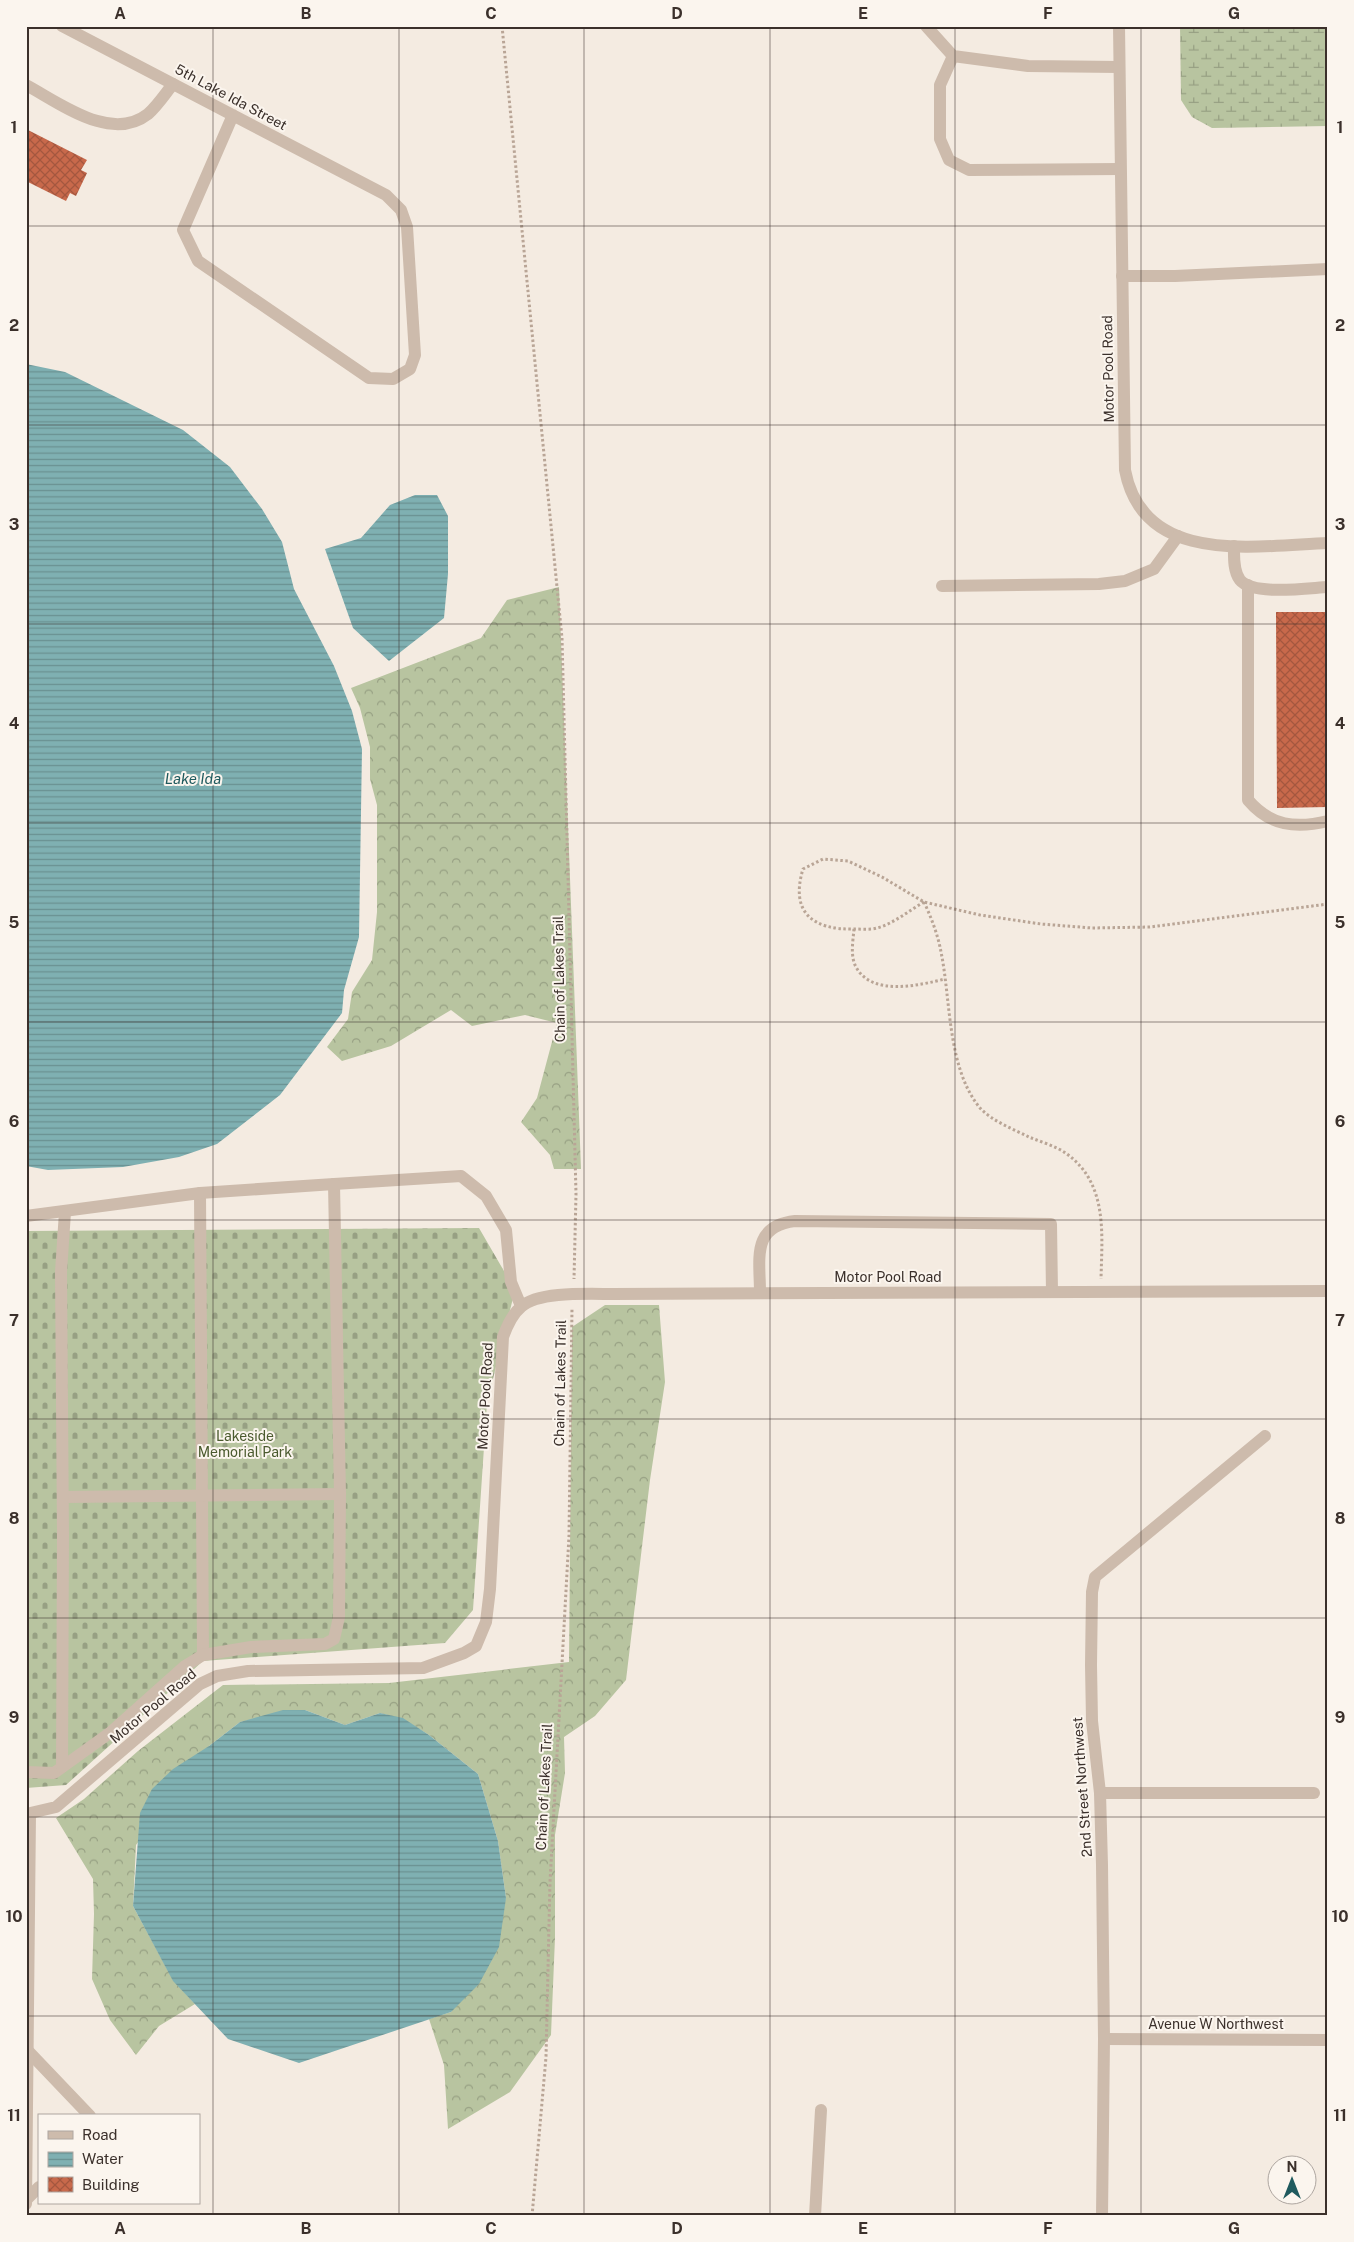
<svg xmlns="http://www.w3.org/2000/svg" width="1354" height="2242" viewBox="0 0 1354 2242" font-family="'Public Sans',sans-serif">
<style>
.forest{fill:url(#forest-crowns)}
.wetland{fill:url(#wetland-marsh)}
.cemetery{fill:url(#cemetery-stones)}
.water{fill:url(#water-rules)}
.building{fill:url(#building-cross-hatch)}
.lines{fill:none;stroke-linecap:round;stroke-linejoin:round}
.path{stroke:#b9a596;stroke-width:3;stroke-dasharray:2.5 2.5;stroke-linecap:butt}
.minor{stroke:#cdbbac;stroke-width:12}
.grid{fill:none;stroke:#3b302b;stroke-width:1;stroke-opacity:0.55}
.labels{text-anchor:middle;stroke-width:4;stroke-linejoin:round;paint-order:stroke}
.street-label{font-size:14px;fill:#3b302b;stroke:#fbf5ee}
.park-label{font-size:14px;fill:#4a5a2e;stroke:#fbf5ee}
.water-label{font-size:15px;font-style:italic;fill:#1f5a5e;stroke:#fbf5ee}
.neatline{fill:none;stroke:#3b302b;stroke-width:2}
.grid-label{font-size:16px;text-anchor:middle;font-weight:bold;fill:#3b302b}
</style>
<defs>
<pattern id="forest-crowns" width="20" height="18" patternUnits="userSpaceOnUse" patternTransform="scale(1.25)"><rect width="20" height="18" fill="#b8c4a0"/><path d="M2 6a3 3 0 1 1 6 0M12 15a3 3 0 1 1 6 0" fill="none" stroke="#97a083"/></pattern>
<pattern id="wetland-marsh" width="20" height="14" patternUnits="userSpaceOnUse" patternTransform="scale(1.25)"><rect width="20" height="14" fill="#b8c4a0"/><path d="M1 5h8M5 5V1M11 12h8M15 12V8" fill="none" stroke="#97a083"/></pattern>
<pattern id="cemetery-stones" width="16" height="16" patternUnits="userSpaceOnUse" patternTransform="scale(1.25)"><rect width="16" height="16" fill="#b8c4a0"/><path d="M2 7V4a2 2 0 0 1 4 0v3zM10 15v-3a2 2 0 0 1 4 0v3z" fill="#97a083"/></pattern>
<pattern id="water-rules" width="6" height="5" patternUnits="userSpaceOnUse" patternTransform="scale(1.25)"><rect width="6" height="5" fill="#7fb0b2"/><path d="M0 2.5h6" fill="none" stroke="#699091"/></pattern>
<pattern id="building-cross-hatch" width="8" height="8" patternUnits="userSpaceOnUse" patternTransform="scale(1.25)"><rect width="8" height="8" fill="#c8694b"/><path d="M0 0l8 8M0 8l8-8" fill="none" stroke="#a4573f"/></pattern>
</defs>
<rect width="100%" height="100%" fill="#f4ebe1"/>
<g class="forest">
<path d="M 559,587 L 581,1169 L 554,1169 L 550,1155 L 521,1122 L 537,1098 L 557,1023 L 525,1015 L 472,1026 L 451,1010 L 391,1046 L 342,1061 L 327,1047 L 348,1019 L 352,992 L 372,960 L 377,912 L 377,805 L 370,779 L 370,747 L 360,708 L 351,688 L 481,638 L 507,600 Z"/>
<path d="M 605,1305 L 659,1305 L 665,1382 L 650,1480 L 626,1680 L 595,1716 L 564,1737 L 565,1773 L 555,1835 L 555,1938 L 551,2035 L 510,2092 L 448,2129 L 444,2065 L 429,2019 L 451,2012 L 506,1898 L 498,1841 L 478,1774 L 429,1735 L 403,1719 L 380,1713 L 345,1725 L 305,1710 L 240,1722 L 209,1746 L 136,1845 L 133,1906 L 173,1980 L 195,2004 L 159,2026 L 136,2055 L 110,2020 L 92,1979 L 94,1914 L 93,1879 L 56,1818 L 84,1799 L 138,1751 L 223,1685 L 389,1683 L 569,1662 L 572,1327 Z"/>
</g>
<path class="wetland" d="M 1180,26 L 1328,26 L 1328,126 L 1212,128 L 1192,117 L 1181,100 Z"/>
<path class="cemetery" d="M 479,1228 L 515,1290 L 487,1403 L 473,1610 L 445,1643 L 203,1661 L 66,1785 L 26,1788 L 26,1231 Z"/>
<g class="water">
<path d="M 26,364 L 65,372 L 183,430 L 230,467 L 262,509 L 282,542 L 294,589 L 334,666 L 352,711 L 362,749 L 359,937 L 344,990 L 342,1013 L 280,1095 L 217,1144 L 179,1157 L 123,1167 L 48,1170 L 26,1166 Z"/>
<path d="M 415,495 L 437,495 L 448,516 L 448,574 L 444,618 L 389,661 L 353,628 L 325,549 L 361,538 L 390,505 Z"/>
<path d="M 283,1710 L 305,1710 L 345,1725 L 380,1713 L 403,1718 L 429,1735 L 478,1774 L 498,1841 L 506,1898 L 499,1947 L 479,1984 L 451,2012 L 299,2063 L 228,2039 L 173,1981 L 133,1906 L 140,1813 L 152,1789 L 173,1769 L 209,1746 L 240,1722 Z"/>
</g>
<g class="building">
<path d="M 26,129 L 87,160 L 81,170 L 87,173 L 76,196 L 70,193 L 66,201 L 26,181 Z"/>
<path d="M 1276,612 L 1328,612 L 1328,807 L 1277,808 Z"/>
</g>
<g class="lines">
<g class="path">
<path d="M 502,26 L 562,638 L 576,1194 L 574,1279"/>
<path d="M 924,902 C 910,910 893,924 877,928 C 870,930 861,929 854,929 C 812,930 790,912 803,869 L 823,859 L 848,861 L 882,877 L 924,902 L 980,915 L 1041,924 L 1092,928 L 1150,927 L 1328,904"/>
<path d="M 924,902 C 931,917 938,935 941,952 C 951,1000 947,1068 980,1108 C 992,1121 1013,1129 1029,1137 C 1041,1142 1056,1146 1067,1154 C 1108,1184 1102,1234 1101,1279"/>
<path d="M 854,929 C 853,941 850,956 856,967 C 872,997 920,985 945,979"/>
<path d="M 532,2216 L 546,2057 L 550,1882 L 569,1536 L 572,1308"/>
</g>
<g class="minor">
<path d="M 62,26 L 386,195 L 401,210 L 407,227 L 415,355 L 410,369 L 393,379 L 369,378 L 198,261 L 183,230 L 233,115"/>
<path d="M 926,26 L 953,56 L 1028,66 L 1119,67"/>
<path d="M 1119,26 L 1125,470 C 1143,566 1254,546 1328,543"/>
<path d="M 953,56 L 940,85 L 940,139 L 949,160 L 969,170 L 1120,169"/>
<path d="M 26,85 C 60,103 111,143 148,114 C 158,105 165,94 173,84"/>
<path d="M 1122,276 L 1175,276 L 1328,269"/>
<path d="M 1234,546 C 1234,556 1233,571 1240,580 C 1253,596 1308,588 1328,587"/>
<path d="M 1248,585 L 1248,800 C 1270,826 1296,829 1328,821"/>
<path d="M 942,586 L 1099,584 L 1125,581 L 1154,569 L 1178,536"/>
<path d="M 334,1184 L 461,1176 L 486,1196 L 506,1230 L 511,1282 L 521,1306"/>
<path d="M 200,1193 L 203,1655"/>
<path d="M 26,1216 L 200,1193 L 334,1184 L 340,1494 L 339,1617 L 334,1639 L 325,1644 L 251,1647 L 203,1655 L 185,1666 L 111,1732 L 54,1773 L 26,1772"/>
<path d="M 760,1293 C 760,1259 751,1226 795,1221 L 1051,1224 L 1052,1292"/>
<path d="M 63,1497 L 340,1494"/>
<path d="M 62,1767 L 63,1535 L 61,1272 L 65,1212"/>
<path d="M 1100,1793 L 1314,1793"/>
<path d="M 26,1814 L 56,1807 L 200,1684 L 217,1676 L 248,1671 L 423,1668 L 464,1653 L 476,1646 L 486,1622 L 490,1589 L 503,1337 C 507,1326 512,1314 521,1307 C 538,1291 590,1294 613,1294 L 1328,1291"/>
<path d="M 1104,2039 L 1328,2040"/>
<path d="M 28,2051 L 90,2116"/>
<path d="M 26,2200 L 39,2187"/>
<path d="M 26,2204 L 30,1814"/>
<path d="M 815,2216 L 821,2110"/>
<path d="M 1102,2216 L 1104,2039 L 1102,1865 L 1100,1793 L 1092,1721 L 1091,1665 L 1092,1592 L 1095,1577 L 1265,1436"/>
</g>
</g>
<path class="grid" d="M 213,26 L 213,2216M 399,26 L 399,2216M 584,26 L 584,2216M 770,26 L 770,2216M 955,26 L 955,2216M 1141,26 L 1141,2216M 26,226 L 1328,226M 26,425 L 1328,425M 26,624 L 1328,624M 26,823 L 1328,823M 26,1022 L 1328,1022M 26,1220 L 1328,1220M 26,1419 L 1328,1419M 26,1618 L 1328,1618M 26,1817 L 1328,1817M 26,2016 L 1328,2016"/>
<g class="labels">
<g class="street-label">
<text transform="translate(231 97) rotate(28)" y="5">5th Lake Ida Street</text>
<text transform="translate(1108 369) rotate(-91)" y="5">Motor Pool Road</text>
<text transform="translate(559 979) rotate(-91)" y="5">Chain of Lakes Trail</text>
<text x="888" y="1282">Motor Pool Road</text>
<text transform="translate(560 1383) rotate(-89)" y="5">Chain of Lakes Trail</text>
<text transform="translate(485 1396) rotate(-87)" y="5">Motor Pool Road</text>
<text transform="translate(153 1706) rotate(-40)" y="5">Motor Pool Road</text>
<text transform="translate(544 1787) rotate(-87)" y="5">Chain of Lakes Trail</text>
<text transform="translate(1082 1787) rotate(-94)" y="5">2nd Street Northwest</text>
<text x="1216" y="2029">Avenue W Northwest</text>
</g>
<g class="park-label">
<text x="245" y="1441">Lakeside<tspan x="245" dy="16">Memorial Park</tspan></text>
</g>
<g class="water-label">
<text x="193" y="784">Lake Ida</text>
</g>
</g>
<rect width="1354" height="2242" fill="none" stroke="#fbf5ee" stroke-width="55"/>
<rect x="38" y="2114" width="162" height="90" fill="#fbf5ee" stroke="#aea6a0"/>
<rect x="48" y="2131" width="25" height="8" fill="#cdbbac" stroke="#aea6a0"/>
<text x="82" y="2140" font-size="15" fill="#3b302b">Road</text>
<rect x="48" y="2152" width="25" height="15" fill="url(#water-rules)" stroke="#aea6a0"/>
<text x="82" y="2164" font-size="15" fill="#3b302b">Water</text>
<rect x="48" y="2177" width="25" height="15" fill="url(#building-cross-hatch)" stroke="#aea6a0"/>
<text x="82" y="2190" font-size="15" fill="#3b302b">Building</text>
<g transform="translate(1292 2180)"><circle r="24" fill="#fbf5ee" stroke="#aea6a0"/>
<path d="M0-4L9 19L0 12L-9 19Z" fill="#1f5a5e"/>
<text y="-8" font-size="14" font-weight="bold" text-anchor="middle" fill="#3b302b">N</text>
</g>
<rect x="28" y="28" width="1298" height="2186" class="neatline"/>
<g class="grid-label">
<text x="120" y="19">A</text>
<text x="306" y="19">B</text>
<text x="491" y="19">C</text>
<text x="677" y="19">D</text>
<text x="863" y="19">E</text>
<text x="1048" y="19">F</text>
<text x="1234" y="19">G</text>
<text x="14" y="133">1</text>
<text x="1340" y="133">1</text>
<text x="14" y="331">2</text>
<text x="1340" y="331">2</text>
<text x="14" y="530">3</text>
<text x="1340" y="530">3</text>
<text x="14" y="729">4</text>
<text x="1340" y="729">4</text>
<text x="14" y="928">5</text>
<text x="1340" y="928">5</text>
<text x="14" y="1127">6</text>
<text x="1340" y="1127">6</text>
<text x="14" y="1326">7</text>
<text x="1340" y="1326">7</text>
<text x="14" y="1524">8</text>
<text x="1340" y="1524">8</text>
<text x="14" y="1723">9</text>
<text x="1340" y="1723">9</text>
<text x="14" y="1922">10</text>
<text x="1340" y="1922">10</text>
<text x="14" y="2121">11</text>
<text x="1340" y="2121">11</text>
<text x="120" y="2234">A</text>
<text x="306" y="2234">B</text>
<text x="491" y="2234">C</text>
<text x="677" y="2234">D</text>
<text x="863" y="2234">E</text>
<text x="1048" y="2234">F</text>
<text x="1234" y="2234">G</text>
</g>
</svg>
